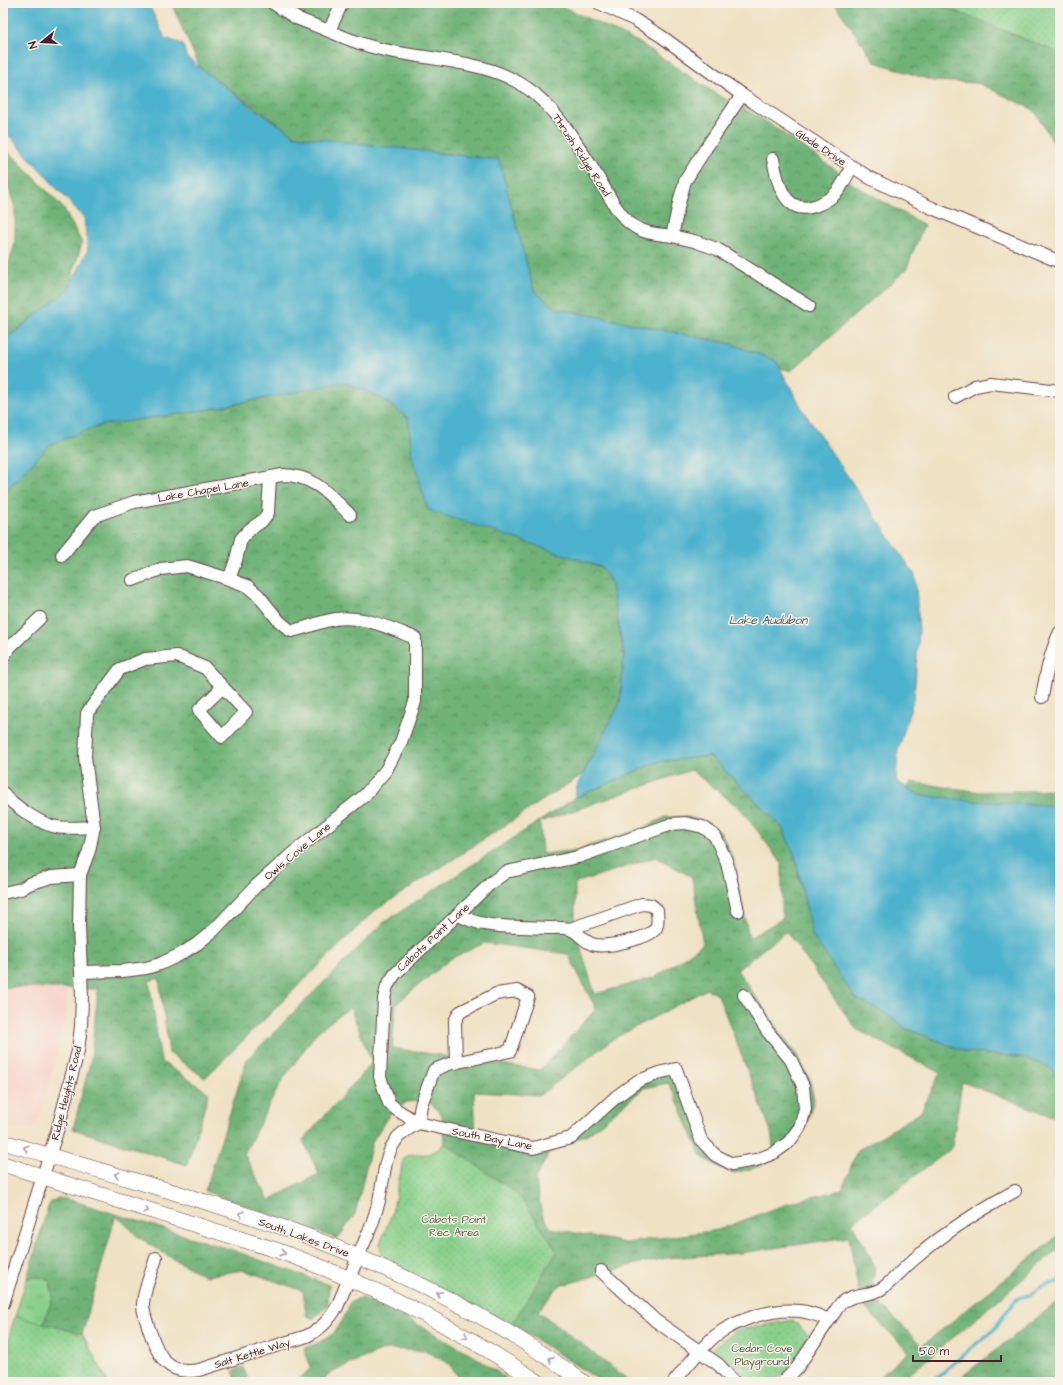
<svg xmlns="http://www.w3.org/2000/svg" width="1063" height="1385" viewBox="0 0 1063 1385" font-family="'Architects Daughter',sans-serif">
<style>
.built{fill:#f7d1c8}
.grass{fill:url(#grass-tufts);stroke:#69785b}
.forest{fill:url(#forest-crowns);stroke:#5c6851;fill-rule:evenodd}
.park{fill:url(#park-dots);stroke:#69785b}
.water{fill:#4eb2cd;stroke:#4c687c}
.lines{fill:none;stroke-linecap:round;stroke-linejoin:round}
.stream{stroke:#4eb2cd;stroke-width:3.5}
.minor-casing{stroke:#633c42;stroke-width:14}
.major-casing{stroke:#633c42;stroke-width:16}
.minor{stroke:#fff;stroke-width:12}
.major{stroke:#fff;stroke-width:15}
.oneway{stroke:#ae9aa0}
.labels{text-anchor:middle;stroke-width:3;stroke-linejoin:round;paint-order:stroke}
.street-label{font-size:11px;fill:#4a1f2b;stroke:#f7f3e8}
.park-label{font-size:11px;fill:#5d5448;stroke:#f7f3e8}
.water-label{font-size:12px;font-style:italic;fill:#4b5264;stroke:#f7f3e8}
</style>
<defs>
<pattern id="grass-tufts" width="24" height="20" patternUnits="userSpaceOnUse"><rect width="24" height="20" fill="#88d08b"/><path d="M3 7l-1-3M5 7V3M7 7l1-3M15 17l-1-3M17 17v-4M19 17l1-3" fill="none" stroke="#77b278"/></pattern>
<pattern id="forest-crowns" width="20" height="18" patternUnits="userSpaceOnUse"><rect width="20" height="18" fill="#6eb277"/><path d="M2 6a3 3 0 1 1 6 0M12 15a3 3 0 1 1 6 0" fill="none" stroke="#5c9062"/></pattern>
<pattern id="park-dots" width="8" height="8" patternUnits="userSpaceOnUse"><rect width="8" height="8" fill="#88d08b"/><path d="M2 2h.1M6 6h.1" fill="none" stroke="#77b278" stroke-width="1.8" stroke-linecap="round"/></pattern>
</defs>
<rect width="100%" height="100%" fill="#f7f3e8"/>
<filter id="ink" filterUnits="userSpaceOnUse"><feTurbulence type="fractalNoise" baseFrequency=".025" numOctaves="2"/><feDisplacementMap in="SourceGraphic" scale="8" xChannelSelector="R" yChannelSelector="G"/><feConvolveMatrix kernelMatrix="1 2 1 2 8 2 1 2 1" color-interpolation-filters="sRGB"/></filter>
<filter id="wash" filterUnits="userSpaceOnUse"><feTurbulence type="fractalNoise" baseFrequency=".012" numOctaves="4" result="noise"/><feDisplacementMap in="SourceGraphic" scale="16" xChannelSelector="R" yChannelSelector="G"/><feGaussianBlur stdDeviation="0.9" result="paint"/><feColorMatrix in="noise" values="0 0 0 0 0 0 0 0 0 0 0 0 0 0 0 0 0 1.4 0 .05"/><feComposite in="paint" operator="in"/></filter>
<g filter="url(#wash)">
<rect width="100%" height="100%" fill="#efe1c3"/>
<path class="built" d="M 3,987 L 66,988 L 67,1005 L 64,1023 L 45,1100 L 39,1119 L 32,1128 L 18,1129 L 3,1125 Z"/>
<path class="grass" d="M 40,1277 L 50,1281 L 53,1297 L 42,1327 L 10,1333 L 27,1278 Z"/>
<g class="forest">
<path d="M 171,3 L 549,3 L 559,5 L 638,42 L 718,95 L 761,118 L 836,170 L 856,186 L 924,225 L 906,270 L 791,371 L 780,368 L 776,361 L 731,344 L 555,308 L 534,291 L 499,160 L 295,136 L 200,68 Z"/>
<path d="M 834,3 L 935,3 L 1060,53 L 1060,154 L 1034,110 L 978,83 L 933,81 L 875,62 Z"/>
<path d="M 3,146 L 34,177 L 64,209 L 82,243 L 68,290 L 3,341 L 3,282 L 15,243 L 15,208 L 6,180 L 3,176 Z"/>
<path d="M 345,382 L 383,399 L 408,418 L 412,457 L 601,567 L 610,580 L 624,654 L 620,703 L 583,774 L 373,912 L 205,1078 L 169,1053 L 159,978 L 149,981 L 161,1061 L 209,1093 L 187,1165 L 73,1129 L 91,1059 L 98,989 L 3,987 L 3,494 L 50,444 L 101,425 L 205,410 Z"/>
<path d="M 710,756 L 782,827 L 795,856 L 801,887 L 855,998 L 881,1011 L 905,1028 L 967,1052 L 1021,1057 L 1048,1066 L 1060,1077 L 1060,1119 L 962,1082 L 952,1148 L 852,1223 L 875,1266 L 871,1294 L 922,1346 L 1060,1234 L 1060,1248 L 900,1382 L 873,1382 L 909,1352 L 866,1309 L 858,1288 L 849,1237 L 741,1253 L 666,1258 L 636,1264 L 559,1286 L 538,1311 L 631,1382 L 602,1382 L 512,1324 L 557,1251 L 519,1195 L 444,1143 L 442,1116 L 428,1100 L 407,1102 L 389,1115 L 372,1142 L 355,1214 L 338,1239 L 205,1191 L 247,1059 L 383,923 L 575,798 L 657,762 ZM 691,770 L 741,809 L 782,864 L 782,919 L 749,938 L 733,858 L 721,833 L 709,823 L 689,817 L 666,817 L 640,829 L 577,850 L 542,854 L 540,822 ZM 656,857 L 692,877 L 703,944 L 656,977 L 595,994 L 575,929 L 575,883 ZM 786,931 L 856,1029 L 940,1073 L 921,1112 L 857,1151 L 842,1190 L 795,1201 L 718,1230 L 625,1243 L 551,1228 L 542,1214 L 535,1179 L 549,1153 L 591,1132 L 644,1088 L 668,1083 L 674,1093 L 701,1156 L 718,1167 L 733,1173 L 755,1168 L 776,1159 L 806,1126 L 814,1100 L 810,1080 L 796,1054 L 737,970 ZM 485,943 L 568,954 L 596,1009 L 540,1070 L 392,1048 L 396,1004 L 450,959 ZM 707,989 L 718,995 L 771,1131 L 774,1153 L 732,1164 L 701,1140 L 676,1069 L 638,1081 L 571,1138 L 533,1148 L 476,1136 L 474,1092 L 540,1095 L 613,1039 ZM 350,1007 L 372,1063 L 303,1140 L 319,1174 L 269,1200 L 244,1154 L 281,1082 L 317,1032 Z"/>
<path d="M 911,782 L 980,792 L 1060,790 L 1060,812 L 901,800 Z"/>
<path d="M 58,1198 L 67,1199 L 235,1251 L 329,1285 L 328,1305 L 313,1319 L 306,1315 L 303,1291 L 244,1270 L 205,1276 L 173,1259 L 137,1236 L 116,1215 L 82,1334 L 108,1382 L 42,1327 L 53,1297 L 50,1281 L 40,1277 L 27,1278 L 48,1207 L 51,1202 Z"/>
<path d="M 361,1297 L 413,1322 L 471,1354 L 512,1382 L 462,1382 L 449,1364 L 426,1351 L 386,1349 L 356,1361 L 327,1375 L 324,1382 L 296,1382 L 311,1368 L 304,1348 C 333,1339 339,1331 350,1303 Z"/>
<path d="M 1060,1300 L 1060,1382 L 955,1382 Z"/>
<path d="M 243,1367 L 249,1382 L 237,1382 L 233,1371 Z"/>
</g>
<g class="park">
<path d="M 935,3 L 1060,3 L 1060,53 Z"/>
<path d="M 444,1143 L 519,1195 L 557,1251 L 512,1324 L 387,1262 L 381,1255 L 380,1244 L 392,1213 L 403,1161 C 409,1151 418,1155 427,1154 C 434,1152 440,1149 444,1143 Z"/>
<path d="M 15,1316 L 82,1334 L 108,1382 L 3,1382 L 3,1357 Z"/>
<path d="M 793,1320 L 808,1335 L 792,1366 L 773,1382 L 742,1382 L 710,1351 L 734,1331 Z"/>
</g>
<path class="water" d="M 3,3 L 148,3 L 165,38 L 183,44 L 186,56 L 200,68 L 255,109 L 295,136 L 499,160 L 534,291 L 555,308 L 731,344 L 776,361 L 804,412 L 915,575 L 919,630 L 914,697 L 898,751 L 896,781 L 919,795 L 974,801 L 1060,806 L 1060,1077 L 1048,1066 L 1021,1057 L 967,1052 L 905,1028 L 881,1011 L 855,998 L 812,935 L 795,856 L 782,827 L 710,756 L 657,762 L 575,798 L 577,786 L 620,703 L 624,654 L 610,580 L 601,567 L 428,510 L 412,457 L 408,418 L 383,399 L 345,382 L 205,410 L 102,425 L 50,444 L 3,494 L 3,341 L 68,290 L 88,250 L 84,218 L 3,129 Z"/>
<g class="lines">
<path class="stream" d="M 932,1382 L 977,1343 L 993,1331 L 1015,1300 L 1032,1294 L 1042,1286 L 1060,1281"/>
</g>
</g>
<g filter="url(#ink)">
<g class="lines">
<defs>
<g id="minor">
<path d="M 273,3 L 296,18 L 329,31"/>
<path d="M 342,3 L 329,31 C 345,38 363,45 380,49 C 430,61 494,59 535,94 C 564,119 582,152 602,184 C 610,198 619,215 632,225 C 644,234 658,234 672,236 L 680,199 L 685,181 L 706,148 L 742,95"/>
<path d="M 599,3 L 635,20 L 661,36 L 742,95 L 870,178 L 932,208 L 1060,262"/>
<path d="M 773,159 C 777,181 784,216 815,206 C 823,203 832,198 838,191 C 843,184 847,175 852,167"/>
<path d="M 672,236 L 694,241 L 717,249 L 809,306"/>
<path d="M 955,397 L 975,386 L 991,383 L 1060,391"/>
<path d="M 62,555 L 94,516 L 134,502 L 282,475 C 314,475 330,495 350,515"/>
<path d="M 229,579 L 236,560 L 241,539 L 249,530 L 262,521 L 268,513 L 270,478"/>
<path d="M 3,657 L 10,647 L 40,618"/>
<path d="M 1042,697 C 1046,674 1050,653 1060,632"/>
<path d="M 3,793 C 13,805 41,825 57,827 C 69,829 83,827 94,827 L 89,851 L 80,875 L 79,926 L 82,997 L 81,1026 L 78,1051 L 58,1128 L 3,1304"/>
<path d="M 94,827 L 85,757 L 87,713 L 120,669 L 145,659 L 177,656 L 205,668 L 246,712 L 222,737 L 199,710 L 223,687"/>
<path d="M 3,893 L 21,889 L 29,884 L 51,877 L 80,875"/>
<path d="M 738,911 L 727,863 L 715,836 L 703,827 L 685,823 L 672,824 L 578,857 L 506,872 L 492,882 L 395,974 L 387,986 L 384,999 L 380,1077 L 389,1103 L 397,1110 L 418,1123 L 533,1148 L 571,1138 L 617,1096 L 638,1081 L 662,1072 L 676,1069 L 701,1140 L 715,1155 L 732,1164 L 756,1160 L 774,1153 L 789,1142 L 800,1127 L 805,1109 L 803,1086 L 791,1060 L 768,1032 L 744,995"/>
<path d="M 458,914 C 481,930 521,926 548,928 C 554,928 563,927 569,929 C 578,931 584,943 595,945 C 607,947 649,939 656,928 C 659,922 657,916 657,910 L 651,905 L 642,904 L 570,929"/>
<path d="M 81,972 L 123,971 L 146,968 L 160,964 L 179,955 L 197,944 L 214,930 L 256,886 L 294,852 L 364,796 L 386,770 L 401,742 L 415,702 L 415,638 C 387,627 357,612 326,621 C 314,624 303,629 291,631 L 279,621 L 258,595 L 247,586 L 229,579 L 187,566 L 161,569 L 133,580"/>
<path d="M 418,1123 L 421,1105 L 434,1070 L 449,1064 L 510,1051 L 528,997 L 517,991 L 496,994 L 460,1012 L 455,1021 L 456,1063"/>
<path d="M 156,1258 C 152,1272 143,1291 143,1305 C 143,1313 147,1322 149,1329 C 158,1356 167,1376 199,1370 L 307,1336 C 322,1328 328,1321 337,1307 L 372,1224 L 379,1201 L 386,1162 L 391,1148 L 398,1137 L 408,1129 L 418,1123"/>
<path d="M 601,1271 L 656,1321 L 719,1365 L 734,1382"/>
<path d="M 674,1382 C 687,1366 700,1349 715,1336 C 737,1319 773,1308 800,1311 C 810,1312 820,1316 829,1320 C 833,1315 837,1308 841,1303 C 853,1292 872,1297 884,1287 C 896,1278 906,1265 918,1256 C 948,1230 980,1210 1015,1191"/>
<path d="M 783,1382 L 797,1368 L 829,1320"/>
</g>
<g id="major">
<path d="M 3,1142 C 59,1158 115,1175 170,1191 C 218,1206 266,1220 312,1238 C 408,1275 500,1321 583,1382"/>
<path d="M 3,1164 L 276,1250 C 369,1283 456,1327 538,1382"/>
</g>
</defs>
<use href="#minor" class="minor-casing"/>
<use href="#major" class="major-casing"/>
<use href="#minor" class="minor"/>
<use href="#major" class="major"/>
</g>
<defs><path id="oneway-chevron" d="M-2-3.5L2.5 0L-2 3.5" fill="none" stroke-width="1.6" stroke-linecap="round" stroke-linejoin="round"/></defs>
<g class="oneway">
<use href="#oneway-chevron" transform="translate(26 1148) rotate(-164)"/>
<use href="#oneway-chevron" transform="translate(117 1175) rotate(-163)"/>
<use href="#oneway-chevron" transform="translate(146 1210) rotate(17)"/>
<use href="#oneway-chevron" transform="translate(241 1214) rotate(-161)"/>
<use href="#oneway-chevron" transform="translate(283 1253) rotate(20)"/>
<use href="#oneway-chevron" transform="translate(439 1294) rotate(-153)"/>
<use href="#oneway-chevron" transform="translate(465 1336) rotate(29)"/>
<use href="#oneway-chevron" transform="translate(551 1359) rotate(-147)"/>
</g>
</g>
<g class="labels">
<g class="street-label">
<text transform="translate(821 147) rotate(33)" y="4">Glade Drive</text>
<text transform="translate(582 155) rotate(57)" y="4">Thrush Ridge Road</text>
<text transform="translate(203 490) rotate(-10)" y="4">Lake Chapel Lane</text>
<text transform="translate(297 851) rotate(-40)" y="4">Owls Cove Lane</text>
<text transform="translate(433 937) rotate(-43)" y="4">Cabots Point Lane</text>
<text transform="translate(66 1093) rotate(-76)" y="4">Ridge Heights Road</text>
<text transform="translate(492 1138) rotate(11)" y="4">South Bay Lane</text>
<text transform="translate(304 1237) rotate(20)" y="4">South Lakes Drive</text>
<text transform="translate(252 1353) rotate(-17)" y="4">Salt Kettle Way</text>
</g>
<g class="park-label">
<text x="454" y="1223">Cabots Point<tspan x="454" dy="13">Rec Area</tspan></text>
<text x="762" y="1352">Cedar Cove<tspan x="762" dy="13">Playground</tspan></text>
</g>
<g class="water-label">
<text x="768" y="624">Lake Audubon</text>
</g>
</g>
<rect width="1063" height="1385" fill="none" stroke="#f7f3e8" stroke-width="16"/>
<g transform="translate(42 42) rotate(252)" stroke="#f7f3e8" stroke-width="3" paint-order="stroke">
<path d="M0-3L7 15L0 10L-7 15Z" fill="#4a1f2b"/>
<text y="-6" font-size="11" font-weight="bold" text-anchor="middle" fill="#4a1f2b">N</text>
</g>
<path d="M913 1355v6h88v-6" fill="none" stroke="#4a1f2b" stroke-width="2"/>
<text x="919" y="1355" font-size="12" fill="#4a1f2b" stroke="#f7f3e8" stroke-width="3" paint-order="stroke">50 m</text>
</svg>
